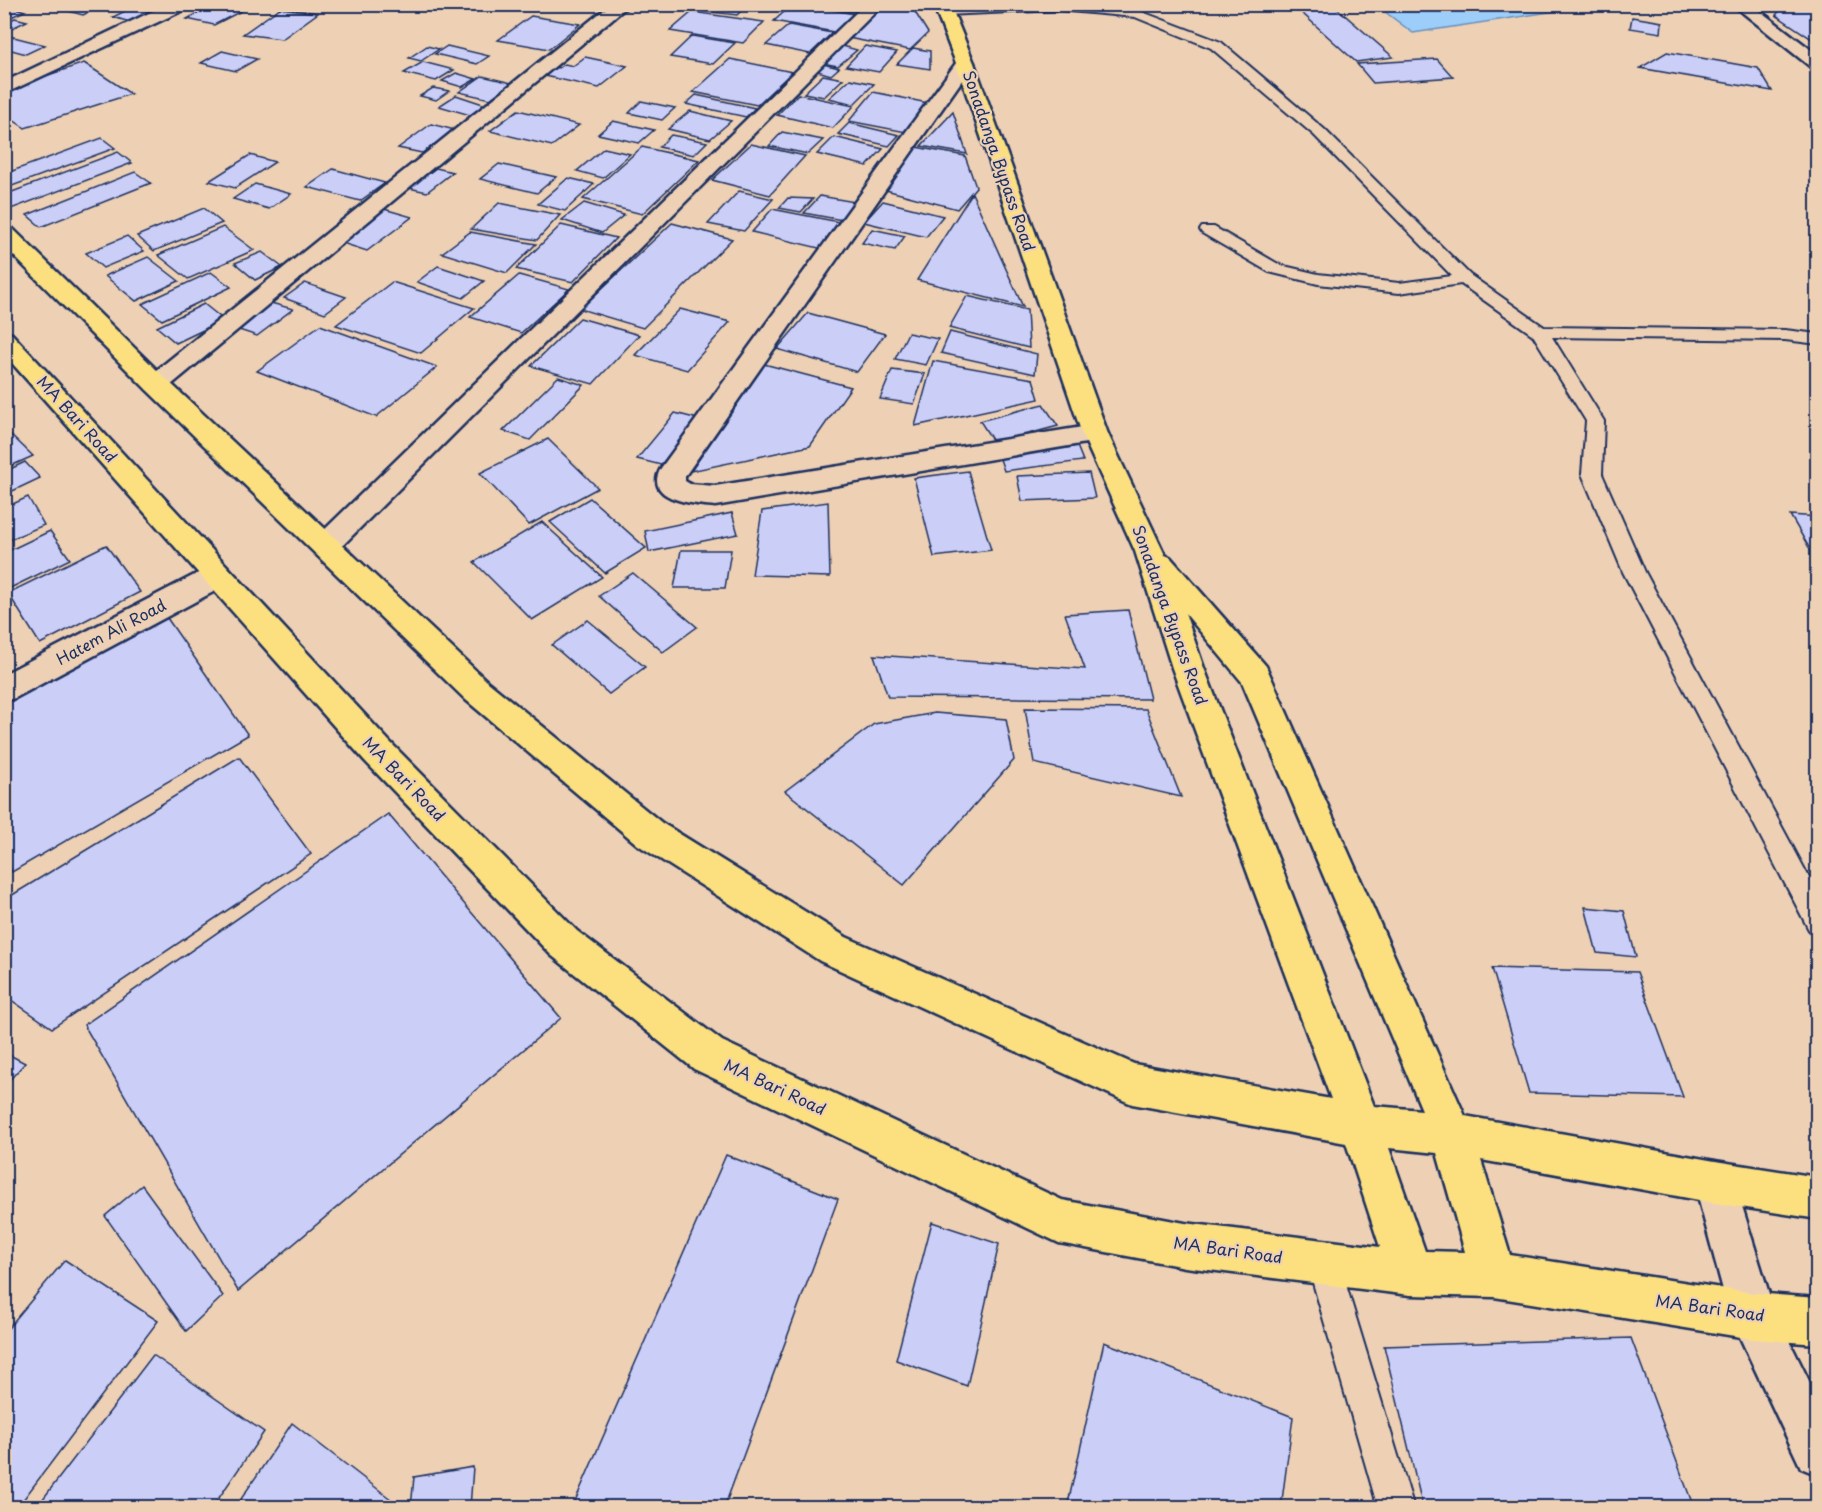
<svg xmlns="http://www.w3.org/2000/svg" width="1822" height="1512" viewBox="0 0 1822 1512" font-family="'Playpen Sans',sans-serif">
<style>
.water{fill:#9ccef9;stroke:#688ebb;stroke-width:1.5}
.building{fill:#cbcff8;stroke:#1b2f5e;stroke-width:1.5}
.lines{fill:none;stroke-linecap:round;stroke-linejoin:round}
.lane-casing{stroke:#1b2f5e;stroke-width:4}
.street-casing{stroke:#1b2f5e;stroke-width:5}
.secondary-casing{stroke:#1b2f5e;stroke-width:5}
.primary-casing{stroke:#1b2f5e;stroke-width:5}
.lane{fill:#eed1b5;fill-rule:evenodd}
.street{fill:#eed1b5;fill-rule:evenodd}
.secondary{fill:#eed1b5;fill-rule:evenodd}
.primary{fill:#fce080;fill-rule:evenodd}
.labels{text-anchor:middle;stroke-width:4.5;stroke-linejoin:round;paint-order:stroke}
.street-label{font-size:16px;fill:#1b2f5e;stroke:#eed1b5}
</style>
<rect width="100%" height="100%" fill="#eed1b5"/>
<filter id="ink" filterUnits="userSpaceOnUse"><feTurbulence type="fractalNoise" baseFrequency=".0167" numOctaves="2"/><feDisplacementMap in="SourceGraphic" scale="12" xChannelSelector="R" yChannelSelector="G"/><feConvolveMatrix kernelMatrix="1 2 1 2 8 2 1 2 1" color-interpolation-filters="sRGB"/></filter>
<g filter="url(#ink)">
<path class="water" d="M 1376,5 L 1596,5 L 1413,33 Z"/>
<g class="building">
<path d="M 77,4 L 106,4 L 83,15 L 65,10 Z"/>
<path d="M 215,4 L 245,9 L 214,25 L 187,19 Z"/>
<path d="M 682,4 L 748,4 L 737,15 L 678,8 Z"/>
<path d="M 793,4 L 803,4 L 854,14 L 834,32 L 774,21 Z"/>
<path d="M 813,4 L 867,4 L 858,13 Z"/>
<path d="M 887,4 L 910,4 L 928,33 L 910,50 L 848,38 Z"/>
<path d="M 1292,4 L 1332,4 L 1393,57 L 1356,62 Z"/>
<path d="M 1785,4 L 1818,4 L 1818,43 L 1776,15 Z"/>
<path d="M 4,5 L 25,11 L 4,20 Z"/>
<path d="M 133,7 L 150,11 L 130,22 L 113,17 Z"/>
<path d="M 280,8 L 318,13 L 282,39 L 243,34 Z"/>
<path d="M 692,12 L 764,22 L 743,43 L 670,31 Z"/>
<path d="M 531,16 L 580,24 L 549,49 L 498,40 Z"/>
<path d="M 1632,17 L 1662,22 L 1661,33 L 1630,28 Z"/>
<path d="M 15,18 L 27,21 L 4,32 L 4,23 Z"/>
<path d="M 789,25 L 832,33 L 810,54 L 766,45 Z"/>
<path d="M 4,36 L 6,35 L 45,45 L 26,54 L 4,48 Z"/>
<path d="M 692,36 L 735,43 L 713,64 L 670,57 Z"/>
<path d="M 839,45 L 857,50 L 838,66 L 822,63 Z"/>
<path d="M 427,46 L 439,49 L 421,61 L 409,58 Z"/>
<path d="M 447,46 L 489,56 L 477,64 L 435,54 Z"/>
<path d="M 865,46 L 897,52 L 879,72 L 846,66 Z"/>
<path d="M 913,48 L 930,51 L 930,69 L 897,64 Z"/>
<path d="M 222,51 L 257,59 L 236,71 L 201,63 Z"/>
<path d="M 1667,52 L 1758,68 L 1772,91 L 1640,68 Z"/>
<path d="M 585,57 L 627,66 L 599,88 L 540,75 L 552,67 L 559,68 L 565,64 L 573,66 Z"/>
<path d="M 730,59 L 792,72 L 757,105 L 693,92 Z"/>
<path d="M 1437,59 L 1453,77 L 1373,83 L 1357,64 Z"/>
<path d="M 423,62 L 454,70 L 436,81 L 404,73 Z"/>
<path d="M 84,63 L 131,94 L 25,128 L 4,114 L 4,90 Z"/>
<path d="M 823,64 L 839,68 L 831,75 L 814,70 Z"/>
<path d="M 456,73 L 476,79 L 462,87 L 442,81 Z"/>
<path d="M 823,75 L 843,79 L 824,97 L 804,93 Z"/>
<path d="M 482,76 L 512,83 L 490,99 L 459,92 Z"/>
<path d="M 850,79 L 874,84 L 854,104 L 829,98 Z"/>
<path d="M 433,88 L 449,91 L 436,100 L 420,96 Z"/>
<path d="M 873,92 L 928,103 L 906,132 L 849,121 Z"/>
<path d="M 798,94 L 854,106 L 833,128 L 777,115 Z"/>
<path d="M 456,95 L 486,105 L 470,115 L 439,106 Z"/>
<path d="M 696,95 L 755,108 L 746,117 L 686,104 Z"/>
<path d="M 641,101 L 675,108 L 662,120 L 629,113 Z"/>
<path d="M 518,110 L 579,125 L 552,146 L 490,131 Z"/>
<path d="M 690,111 L 731,121 L 710,139 L 668,129 Z"/>
<path d="M 953,112 L 967,154 L 921,146 Z"/>
<path d="M 613,121 L 654,130 L 639,143 L 598,134 Z"/>
<path d="M 849,123 L 899,135 L 889,146 L 838,134 Z"/>
<path d="M 431,124 L 455,130 L 422,153 L 398,148 Z"/>
<path d="M 782,132 L 823,140 L 808,154 L 769,146 Z"/>
<path d="M 671,135 L 707,142 L 694,155 L 659,147 Z"/>
<path d="M 834,137 L 883,149 L 867,166 L 817,154 Z"/>
<path d="M 102,138 L 115,148 L 4,189 L 4,174 Z"/>
<path d="M 751,144 L 805,156 L 770,195 L 712,180 Z"/>
<path d="M 910,146 L 965,156 L 976,187 L 957,209 L 882,189 Z"/>
<path d="M 642,147 L 699,160 L 642,214 L 583,199 Z"/>
<path d="M 604,148 L 630,154 L 603,178 L 577,171 Z"/>
<path d="M 118,152 L 132,163 L 11,209 L 4,204 L 4,195 Z"/>
<path d="M 250,155 L 275,162 L 235,188 L 209,181 Z"/>
<path d="M 499,164 L 556,177 L 537,193 L 480,179 Z"/>
<path d="M 436,168 L 453,172 L 427,192 L 409,188 Z"/>
<path d="M 333,169 L 385,183 L 360,201 L 307,187 Z"/>
<path d="M 135,172 L 151,183 L 41,227 L 27,215 Z"/>
<path d="M 568,178 L 594,184 L 565,211 L 538,204 Z"/>
<path d="M 255,184 L 291,194 L 269,209 L 233,199 Z"/>
<path d="M 739,191 L 773,199 L 744,231 L 708,224 Z"/>
<path d="M 972,193 L 1023,307 L 917,280 Z"/>
<path d="M 820,196 L 855,202 L 842,220 L 804,213 Z"/>
<path d="M 788,198 L 813,199 L 801,212 L 779,208 Z"/>
<path d="M 883,201 L 943,216 L 926,237 L 864,222 Z"/>
<path d="M 499,203 L 560,215 L 537,240 L 471,229 Z"/>
<path d="M 584,203 L 624,215 L 602,233 L 562,220 Z"/>
<path d="M 204,208 L 222,223 L 154,251 L 137,236 Z"/>
<path d="M 384,209 L 412,217 L 367,251 L 339,242 Z"/>
<path d="M 772,209 L 844,223 L 823,249 L 752,232 Z"/>
<path d="M 672,223 L 732,239 L 643,328 L 580,309 Z"/>
<path d="M 561,225 L 616,238 L 573,282 L 516,269 Z"/>
<path d="M 223,227 L 254,250 L 188,279 L 158,255 Z"/>
<path d="M 872,229 L 905,236 L 895,250 L 862,243 Z"/>
<path d="M 470,232 L 536,244 L 507,273 L 442,253 Z"/>
<path d="M 127,236 L 144,251 L 103,268 L 86,253 Z"/>
<path d="M 262,252 L 282,267 L 255,280 L 235,263 Z"/>
<path d="M 148,257 L 179,281 L 136,301 L 105,276 Z"/>
<path d="M 438,266 L 484,281 L 463,298 L 417,282 Z"/>
<path d="M 211,272 L 231,287 L 162,320 L 142,304 Z"/>
<path d="M 519,275 L 569,289 L 521,333 L 470,317 Z"/>
<path d="M 392,282 L 474,308 L 421,353 L 336,325 Z"/>
<path d="M 305,283 L 346,297 L 325,313 L 284,298 Z"/>
<path d="M 967,296 L 1027,310 L 1029,348 L 949,328 Z"/>
<path d="M 271,303 L 293,309 L 257,336 L 236,329 Z"/>
<path d="M 204,304 L 224,320 L 176,343 L 157,327 Z"/>
<path d="M 680,309 L 730,322 L 687,370 L 635,355 Z"/>
<path d="M 808,313 L 885,334 L 857,372 L 777,349 Z"/>
<path d="M 580,318 L 639,335 L 593,384 L 531,366 Z"/>
<path d="M 320,325 L 437,367 L 376,417 L 257,371 Z"/>
<path d="M 950,332 L 1037,354 L 1035,374 L 941,353 Z"/>
<path d="M 908,333 L 938,339 L 926,365 L 895,359 Z"/>
<path d="M 933,361 L 1033,379 L 1039,399 L 915,426 Z"/>
<path d="M 764,364 L 851,387 L 810,446 L 691,471 Z"/>
<path d="M 892,370 L 925,374 L 914,404 L 880,399 Z"/>
<path d="M 558,377 L 584,385 L 530,440 L 503,431 Z"/>
<path d="M 1043,404 L 1058,426 L 994,443 L 980,421 Z"/>
<path d="M 675,413 L 698,419 L 661,465 L 637,459 Z"/>
<path d="M 4,428 L 33,456 L 4,469 Z"/>
<path d="M 548,439 L 598,488 L 529,525 L 480,473 Z"/>
<path d="M 1077,446 L 1083,461 L 1004,471 L 999,456 Z"/>
<path d="M 25,462 L 40,478 L 4,495 L 4,472 Z"/>
<path d="M 968,471 L 991,550 L 934,557 L 914,478 Z"/>
<path d="M 1089,473 L 1095,498 L 1022,501 L 1017,476 Z"/>
<path d="M 28,497 L 44,525 L 4,542 L 4,508 Z"/>
<path d="M 590,498 L 646,548 L 605,573 L 550,522 Z"/>
<path d="M 828,502 L 830,577 L 752,575 L 762,511 Z"/>
<path d="M 732,513 L 738,534 L 649,552 L 645,531 Z"/>
<path d="M 1790,515 L 1818,517 L 1818,563 Z"/>
<path d="M 542,522 L 602,577 L 532,620 L 474,562 Z"/>
<path d="M 50,531 L 70,559 L 4,591 L 4,553 Z"/>
<path d="M 106,545 L 140,592 L 40,644 L 8,593 Z"/>
<path d="M 681,550 L 731,550 L 725,588 L 674,588 Z"/>
<path d="M 633,573 L 697,627 L 663,652 L 599,596 Z"/>
<path d="M 1128,610 L 1150,699 L 888,697 L 874,655 L 1085,669 L 1065,614 Z"/>
<path d="M 167,618 L 248,735 L 12,872 L 4,856 L 4,703 Z"/>
<path d="M 588,620 L 645,667 L 609,694 L 552,645 Z"/>
<path d="M 1025,708 L 1146,709 L 1181,797 L 1034,763 Z"/>
<path d="M 935,713 L 1006,719 L 1014,760 L 904,885 L 785,791 L 874,724 Z"/>
<path d="M 239,757 L 311,854 L 52,1028 L 4,995 L 4,900 Z"/>
<path d="M 388,814 L 561,1018 L 238,1291 L 84,1025 Z"/>
<path d="M 1585,907 L 1624,911 L 1636,957 L 1597,953 Z"/>
<path d="M 1492,968 L 1637,972 L 1683,1097 L 1529,1093 Z"/>
<path d="M 4,1052 L 25,1063 L 4,1086 Z"/>
<path d="M 726,1155 L 838,1199 L 724,1508 L 572,1508 Z"/>
<path d="M 142,1185 L 223,1296 L 186,1331 L 105,1216 Z"/>
<path d="M 932,1222 L 999,1244 L 967,1386 L 896,1360 Z"/>
<path d="M 65,1260 L 158,1321 L 17,1508 L 4,1508 L 4,1333 Z"/>
<path d="M 1631,1338 L 1694,1508 L 1423,1508 L 1384,1346 Z"/>
<path d="M 1104,1342 L 1293,1417 L 1281,1508 L 1067,1508 Z"/>
<path d="M 153,1355 L 264,1432 L 212,1508 L 36,1508 Z"/>
<path d="M 292,1423 L 392,1500 L 392,1508 L 235,1508 Z"/>
<path d="M 473,1467 L 470,1508 L 411,1508 L 414,1477 Z"/>
</g>
<g class="lines">
<defs>
<g id="lane">
<path d="M 1008,4 L 1080,4 L 1137,10 L 1221,42 L 1324,129 L 1470,275 L 1544,327 L 1785,330 L 1818,334 L 1818,344 L 1785,340 L 1552,337 L 1604,421 L 1602,474 L 1645,572 L 1818,894 L 1818,933 L 1809,930 L 1623,572 L 1582,474 L 1586,421 L 1533,335 L 1461,284 L 1399,293 L 1318,284 L 1269,272 L 1202,233 L 1200,230 L 1202,227 L 1214,227 L 1280,265 L 1318,274 L 1399,283 L 1452,276 L 1314,135 L 1211,48 L 1135,17 L 1058,10 L 944,15 L 938,11 L 944,7 Z"/>
<path d="M 1323,1246 L 1334,1251 L 1339,1262 L 1414,1508 L 1378,1508 L 1307,1262 L 1312,1251 Z"/>
</g>
<g id="street">
<path d="M 168,4 L 190,4 L 188,8 L 4,94 L 4,82 Z"/>
<path d="M 611,4 L 630,4 L 165,390 L 156,392 L 147,390 L 144,384 L 147,378 Z"/>
<path d="M 865,4 L 883,4 L 335,553 L 325,556 L 315,553 L 311,546 L 315,539 Z"/>
<path d="M 1732,4 L 1751,4 L 1818,55 L 1818,69 L 1812,68 Z"/>
<path d="M 965,58 L 971,59 L 974,63 L 685,476 L 685,481 L 690,484 L 715,486 L 1095,425 L 1104,428 L 1108,434 L 1104,440 L 715,506 C 696,504 642,501 661,468 L 959,59 Z"/>
<path d="M 218,565 L 228,568 L 233,576 L 228,584 L 15,698 L 4,701 L 4,674 L 208,568 Z"/>
</g>
<path id="secondary" d="M 1715,1161 L 1730,1167 L 1774,1310 L 1818,1399 L 1818,1475 L 1801,1468 L 1730,1316 L 1694,1182 L 1700,1167 Z"/>
<path id="primary" d="M 933,4 L 950,4 L 974,63 L 1108,434 L 1165,555 L 1170,557 L 1266,666 L 1465,1116 L 1715,1161 L 1818,1177 L 1818,1219 L 1715,1203 L 1481,1160 L 1510,1255 L 1753,1293 L 1818,1298 L 1818,1344 L 1753,1339 L 1494,1297 L 1410,1295 L 1185,1267 L 1059,1243 L 694,1069 L 551,955 L 365,761 L 4,354 L 4,332 L 12,334 L 389,741 L 577,931 L 722,1041 L 1062,1200 L 1185,1223 L 1380,1247 L 1346,1143 L 1132,1104 L 1118,1098 L 820,961 L 638,845 L 466,700 L 147,390 L 4,246 L 4,227 L 12,228 L 165,378 L 488,682 L 662,823 L 846,937 L 1134,1064 L 1331,1099 L 1172,668 L 1135,551 L 1082,434 L 956,63 ZM 1185,613 L 1242,682 L 1422,1110 L 1374,1106 L 1204,668 ZM 1389,1148 L 1437,1153 L 1465,1252 L 1425,1251 Z"/>
</defs>
<use href="#lane" class="lane-casing"/>
<use href="#street" class="street-casing"/>
<use href="#secondary" class="secondary-casing"/>
<use href="#primary" class="primary-casing"/>
<use href="#lane" class="lane"/>
<use href="#street" class="street"/>
<use href="#secondary" class="secondary"/>
<use href="#primary" class="primary"/>
</g>
</g>
<g class="labels">
<g class="street-label">
<text transform="translate(999 161) rotate(71)" y="6">Sonadanga Bypass Road</text>
<text transform="translate(77 419) rotate(48)" y="6">MA Bari Road</text>
<text transform="translate(1170 615) rotate(70)" y="6">Sonadanga Bypass Road</text>
<text transform="translate(111 632) rotate(-28)" y="6">Hatem Ali Road</text>
<text transform="translate(404 779) rotate(46)" y="6">MA Bari Road</text>
<text transform="translate(775 1087) rotate(25)" y="6">MA Bari Road</text>
<text transform="translate(1228 1250) rotate(8)" y="6">MA Bari Road</text>
<text transform="translate(1710 1308) rotate(8)" y="6">MA Bari Road</text>
</g>
</g>
<rect width="1822" height="1512" fill="none" stroke="#eed1b5" stroke-width="24"/>
<rect x="12" y="12" width="1798" height="1488" fill="none" stroke="#1b2f5e" stroke-width="2" filter="url(#ink)"/>
</svg>
